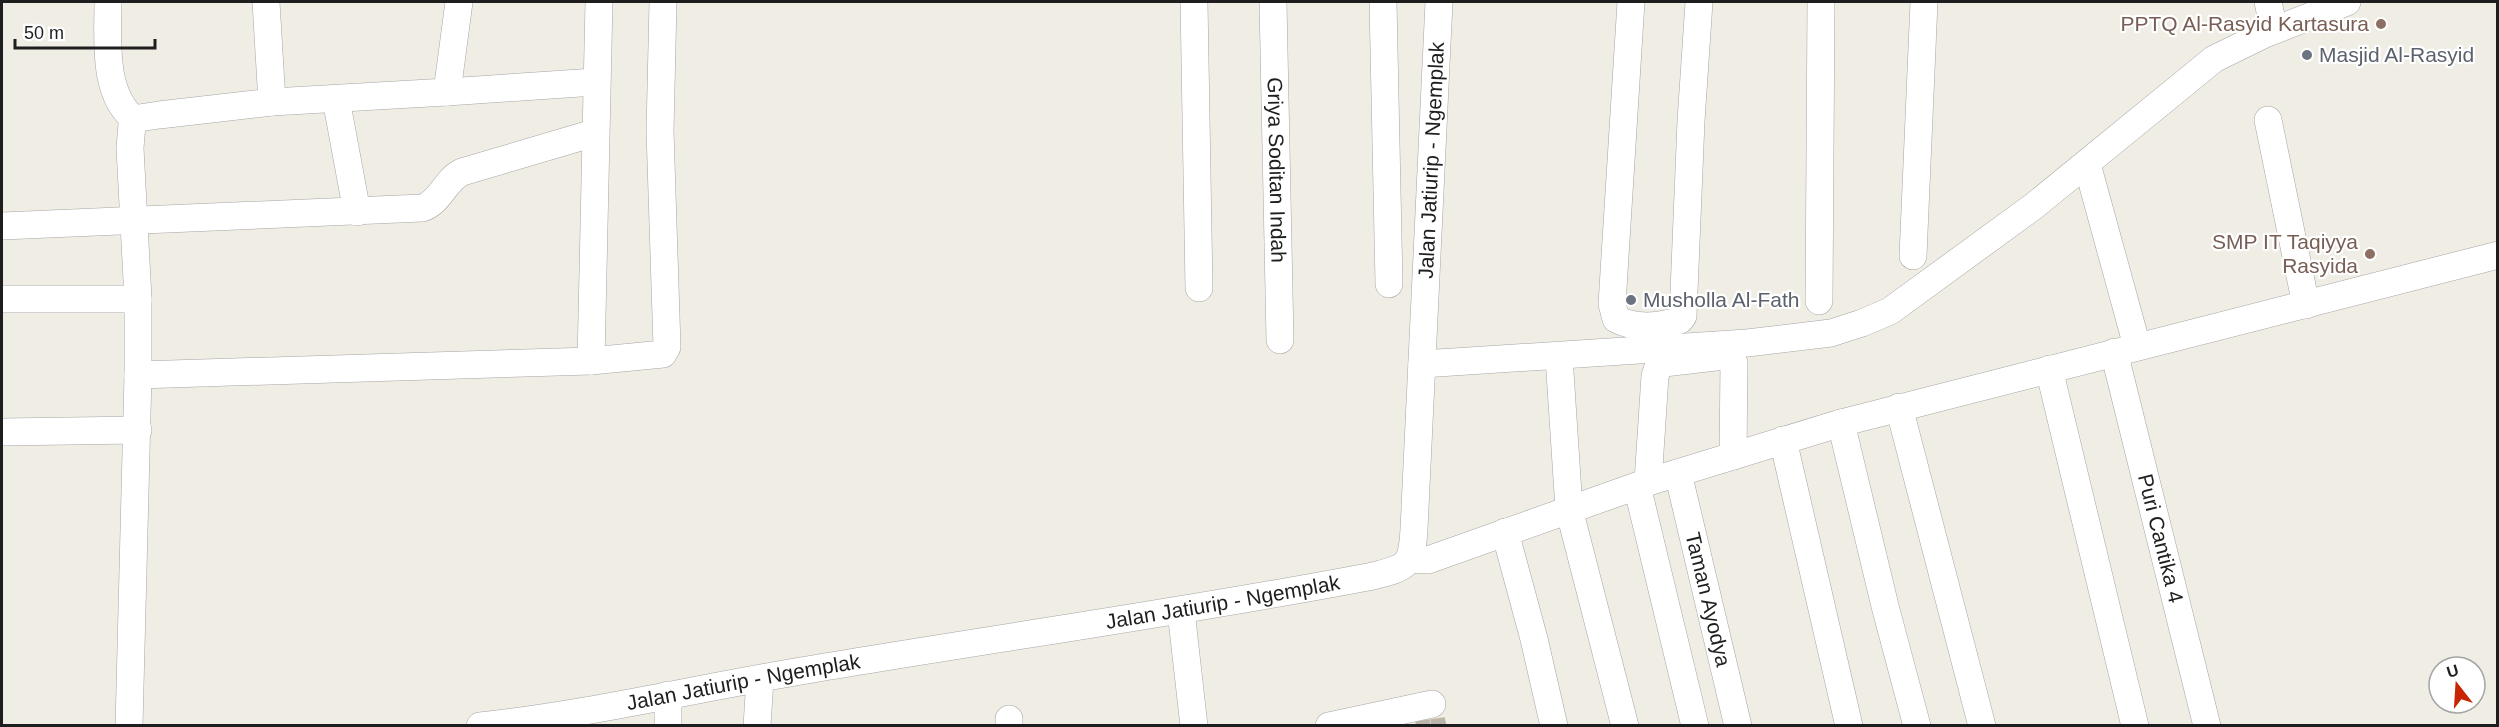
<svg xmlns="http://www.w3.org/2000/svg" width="2499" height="727" viewBox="0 0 2499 727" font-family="Helvetica,sans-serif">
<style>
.building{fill:#bbb6ad;stroke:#c0b6a6;stroke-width:1.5}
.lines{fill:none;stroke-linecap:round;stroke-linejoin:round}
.minor-casing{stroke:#a5a5a5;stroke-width:28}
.minor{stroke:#fff;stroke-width:27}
.education-dot{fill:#8d6e63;stroke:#fff;stroke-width:2}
.worship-dot{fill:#6b7280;stroke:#fff;stroke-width:2}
.labels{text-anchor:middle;stroke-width:4.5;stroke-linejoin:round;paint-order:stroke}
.education-label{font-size:21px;fill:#785e54;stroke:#fff;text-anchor:end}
.worship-label{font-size:21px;fill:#5b616d;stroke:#fff;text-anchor:start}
.street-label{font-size:21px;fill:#1e1e1e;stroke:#fff}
</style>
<rect width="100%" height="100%" fill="#efede4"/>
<g class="building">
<path d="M 1444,718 L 1446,726 L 1432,726 L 1431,720 Z"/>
<path d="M 1429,720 L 1430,726 L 1417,726 L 1416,722 Z"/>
</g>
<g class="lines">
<defs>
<g id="minor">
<path d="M 108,2 C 108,39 102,94 135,120"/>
<path d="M 266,2 L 272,102"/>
<path d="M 1194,2 L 1199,288"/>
<path id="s1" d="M 1273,2 L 1280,340"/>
<path d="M 1383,2 L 1389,284"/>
<path d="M 1631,2 L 1612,304 L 1616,319 C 1635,329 1660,327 1680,320 L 1683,316 L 1691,121 L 1699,2"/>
<path d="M 2268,2 L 2274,30"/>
<path d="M 447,92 L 595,82"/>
<path d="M 336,99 L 357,212"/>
<path d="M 2268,120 L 2306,305"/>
<path d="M 2087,164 L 2137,346"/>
<path d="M 2,226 L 422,208 C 440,203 445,180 462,172 L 594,133"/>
<path d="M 1913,256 L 1924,2"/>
<path d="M 2,299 L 138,299"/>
<path d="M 1819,301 L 1821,2"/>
<path id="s2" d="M 2114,352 L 2207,726"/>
<path d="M 1559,357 L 1569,509 L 1625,726"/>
<path d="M 591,361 L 599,2"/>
<path d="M 1422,364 L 1747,343 L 1831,333 L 1862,323 L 1890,311 L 2034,206 L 2214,59 L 2265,34 L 2347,2"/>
<path d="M 2049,369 L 2135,726"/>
<path d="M 138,375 L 591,361 L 663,354 L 667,347 L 660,131 L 663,2"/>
<path d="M 1899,407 L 1982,726"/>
<path d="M 1841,423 L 1885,606 L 1917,726"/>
<path d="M 2,432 L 138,430"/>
<path d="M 1783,440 L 1849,726"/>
<path id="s3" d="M 1678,473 L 1738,726"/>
<path d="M 1648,482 L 1655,376 L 1658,367 L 1664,363 L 1724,356 L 1732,358 L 1734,363 L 1733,456"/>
<path d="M 1637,486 L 1695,726"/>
<path d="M 1505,532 L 1534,639 L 1554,726"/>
<path d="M 1410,559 L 1428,560 L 1648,482 L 1841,423 L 2498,255"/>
<path d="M 1181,611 L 1194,726"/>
<path d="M 1009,719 L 1009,726"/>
<path d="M 129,726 L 138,375 L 138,299 L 130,148 L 132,124 L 139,118 L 159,115 L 272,102 L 447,92 L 459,2"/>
<path id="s4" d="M 480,726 C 590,714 698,688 807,670 C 996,638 1185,612 1373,576 C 1408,567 1412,566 1414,529 L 1439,2"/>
<path d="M 668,726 L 668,695"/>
<path d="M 757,726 L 760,679"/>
<path d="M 1329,726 L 1432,704"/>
</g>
</defs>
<use href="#minor" class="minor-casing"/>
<use href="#minor" class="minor"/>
</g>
<g class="education-dot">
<circle cx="2381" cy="24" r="6"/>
<circle cx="2370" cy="254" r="6"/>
</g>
<g class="worship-dot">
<circle cx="2307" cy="55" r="6"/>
<circle cx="1631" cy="300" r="6"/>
</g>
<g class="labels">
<g class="education-label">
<text x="2369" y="31">PPTQ Al-Rasyid Kartasura</text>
<text x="2358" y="249">SMP IT Taqiyya<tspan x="2358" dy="24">Rasyida</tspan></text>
</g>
<g class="worship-label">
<text x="2319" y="62">Masjid Al-Rasyid</text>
<text x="1643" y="307">Musholla Al-Fath</text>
</g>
<g class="street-label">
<text dy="7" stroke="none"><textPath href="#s4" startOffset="1346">Jalan Jatiurip - Ngemplak</textPath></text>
<text dy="7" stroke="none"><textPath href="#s1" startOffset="168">Griya Soditan Indah</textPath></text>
<text dy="7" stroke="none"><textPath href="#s2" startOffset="192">Puri Cantika 4</textPath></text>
<text dy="7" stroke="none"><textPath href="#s3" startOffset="130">Taman Ayodya</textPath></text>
<text dy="7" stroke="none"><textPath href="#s4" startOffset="753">Jalan Jatiurip - Ngemplak</textPath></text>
<text dy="7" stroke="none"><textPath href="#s4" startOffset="267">Jalan Jatiurip - Ngemplak</textPath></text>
</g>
</g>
<rect width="2499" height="727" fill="none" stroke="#1e1e1e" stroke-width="6"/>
<g transform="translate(2457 685) rotate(343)"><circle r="28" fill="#ffffff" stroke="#a5a5a5" stroke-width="1.5"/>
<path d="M0-4.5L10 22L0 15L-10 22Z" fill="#c92403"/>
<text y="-9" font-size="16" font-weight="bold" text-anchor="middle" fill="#1e1e1e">U</text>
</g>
<path d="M15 39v9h140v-9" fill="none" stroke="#1e1e1e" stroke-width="3"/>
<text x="24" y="39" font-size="18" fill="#1e1e1e" stroke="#ffffff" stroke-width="4.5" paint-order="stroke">50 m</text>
</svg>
